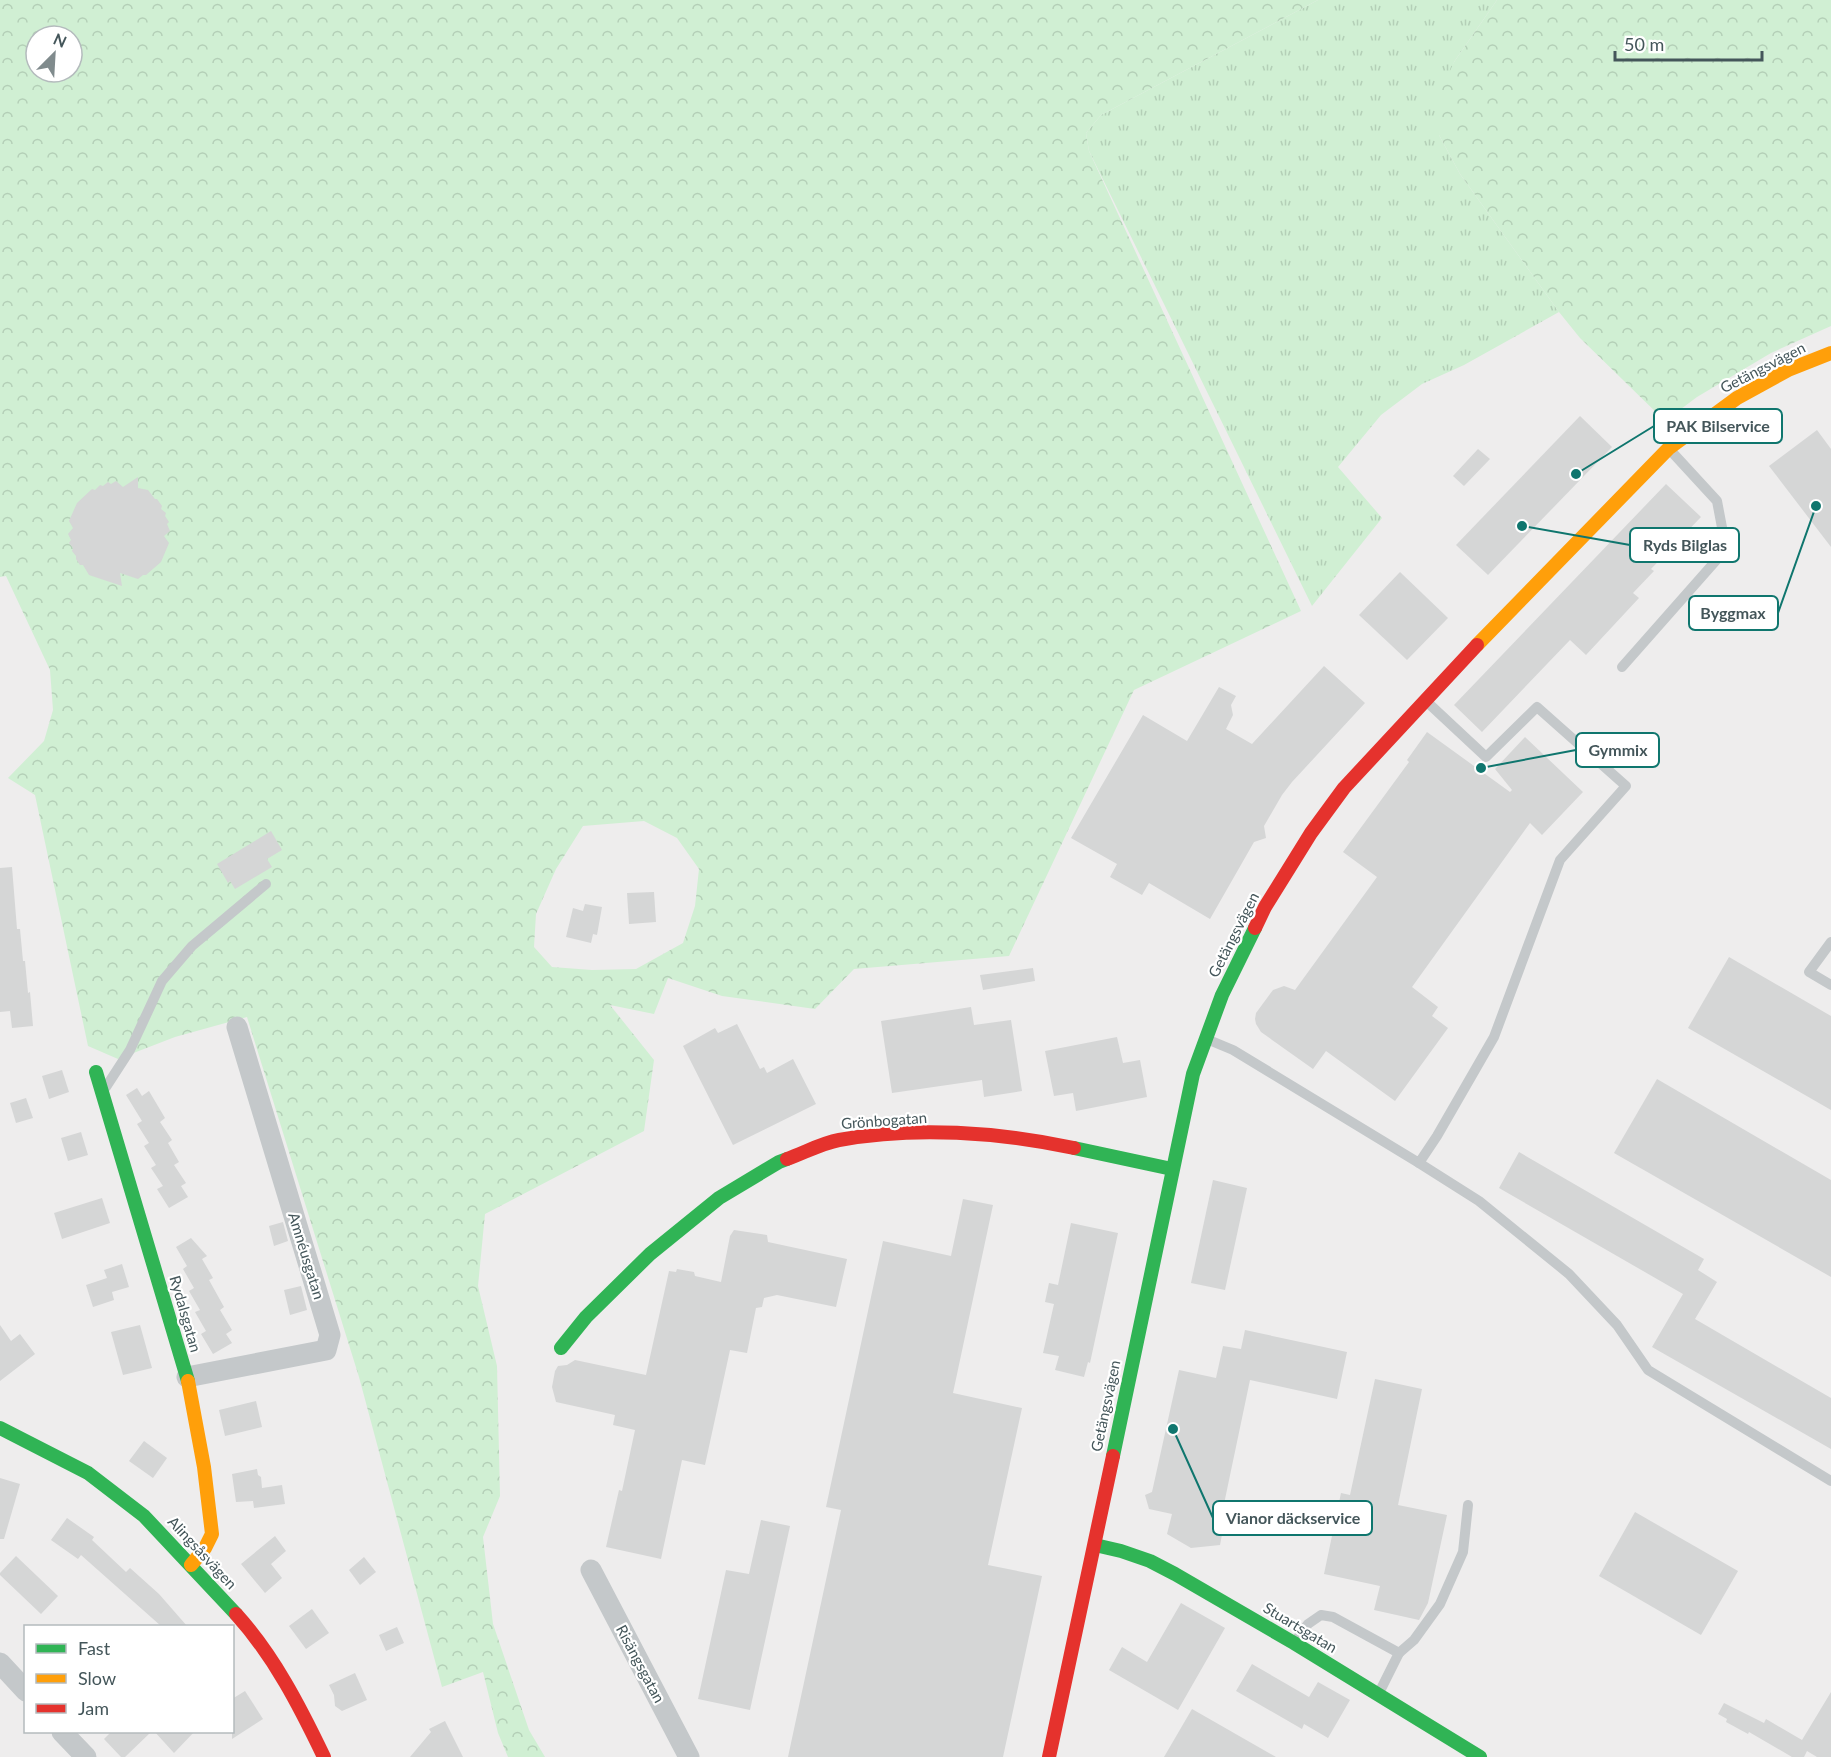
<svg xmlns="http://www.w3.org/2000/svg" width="1831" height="1757" viewBox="0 0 1831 1757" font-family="Lato,sans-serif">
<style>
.grass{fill:url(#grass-tufts)}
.forest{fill:url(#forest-crowns);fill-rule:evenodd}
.building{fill:#d5d6d6}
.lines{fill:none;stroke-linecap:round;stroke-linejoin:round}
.lane{stroke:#c4c8ca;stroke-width:10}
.street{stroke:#c4c8ca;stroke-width:21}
.fast{stroke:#30b455;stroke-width:14}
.slow{stroke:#ff9f0a;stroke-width:14}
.jam{stroke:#e5322d;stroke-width:14}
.labels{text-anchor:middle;stroke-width:4.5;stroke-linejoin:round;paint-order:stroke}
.street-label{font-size:15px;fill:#44565a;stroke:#fff}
.leader{fill:none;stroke:#0f766e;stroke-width:2}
.callout-dot{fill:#0f766e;stroke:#fff;stroke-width:2}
.callout{fill:#fff;stroke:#0f766e;stroke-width:2}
.callout-label{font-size:16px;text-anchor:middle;font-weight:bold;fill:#44565a}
</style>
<defs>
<pattern id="grass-tufts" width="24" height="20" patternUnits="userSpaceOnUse" patternTransform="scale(1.5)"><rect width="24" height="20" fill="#d0efd3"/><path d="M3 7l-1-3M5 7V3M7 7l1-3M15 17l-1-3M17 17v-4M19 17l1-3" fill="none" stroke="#b4cfb7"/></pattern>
<pattern id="forest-crowns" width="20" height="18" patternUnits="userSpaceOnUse" patternTransform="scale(1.5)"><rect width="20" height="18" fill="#d0efd3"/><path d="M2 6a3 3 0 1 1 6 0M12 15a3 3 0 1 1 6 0" fill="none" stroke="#b4cfb7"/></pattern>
</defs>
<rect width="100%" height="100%" fill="#eeeded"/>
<path class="grass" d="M 1318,0 L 1497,0 L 1454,62 L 1439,135 L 1460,174 L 1559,312 L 1464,365 L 1422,384 L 1381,415 L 1338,467 L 1382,518 L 1312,606 L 1089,151 L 1086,133 L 1101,115 Z"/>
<g class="forest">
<path d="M 0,0 L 1318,0 L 1101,115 L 1086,133 L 1089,151 L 1301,611 L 1134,690 L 1009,956 L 854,969 L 815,1009 L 722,996 L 668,978 L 654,1014 L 610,1005 L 654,1060 L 644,1131 L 485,1214 L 478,1286 L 497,1366 L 500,1496 L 483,1537 L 493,1624 L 529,1730 L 545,1757 L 508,1757 L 498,1733 L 483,1672 L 442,1687 L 359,1377 L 247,1017 L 175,1037 L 118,1059 L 88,1046 L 35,795 L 8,778 L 44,741 L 53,710 L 50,670 L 6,576 L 0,577 ZM 36,36 L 72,36 L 72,72 L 36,72 ZM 644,821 L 677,838 L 699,869 L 695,906 L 683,943 L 636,969 L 592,970 L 552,967 L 534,947 L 536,914 L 556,869 L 583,826 Z"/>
<path d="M 1497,0 L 1831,0 L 1831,326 L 1771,353 L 1697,397 L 1665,421 L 1580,338 L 1559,312 L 1460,174 L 1439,135 L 1440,93 L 1454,62 Z"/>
</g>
<g class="building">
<path d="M 1580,416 L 1612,447 L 1488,575 L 1456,545 Z"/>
<path d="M 1817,430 L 1831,449 L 1831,547 L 1769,466 Z"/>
<path d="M 1478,449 L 1490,459 L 1464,486 L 1453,476 Z"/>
<path d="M 138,477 L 138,488 L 148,490 L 155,499 L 157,499 L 162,506 L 161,509 L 166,513 L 165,516 L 169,522 L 167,524 L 170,531 L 164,536 L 169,543 L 161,562 L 146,575 L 143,575 L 138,579 L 120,573 L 122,586 L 89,575 L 83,565 L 80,565 L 76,559 L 76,556 L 72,551 L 73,548 L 69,543 L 71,540 L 68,534 L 73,528 L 69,521 L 77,503 L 92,489 L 95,490 L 100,485 L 103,486 L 108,482 L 111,484 L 116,481 L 123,487 Z"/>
<path d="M 1666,484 L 1701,517 L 1651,569 L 1654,571 L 1633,593 L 1639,598 L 1586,655 L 1570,640 L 1482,732 L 1454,705 Z"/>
<path d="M 1400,572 L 1448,618 L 1407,660 L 1359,615 Z"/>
<path d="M 1324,666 L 1365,703 L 1292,782 L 1282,795 L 1264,826 L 1266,838 L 1254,842 L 1210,919 L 1149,883 L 1142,895 L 1110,877 L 1117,864 L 1071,838 L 1143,715 L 1187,741 L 1219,687 L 1236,696 L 1231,705 L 1233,715 L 1226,729 L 1252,744 Z"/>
<path d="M 1427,732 L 1510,792 L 1512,790 L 1495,769 L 1525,737 L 1583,792 L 1542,835 L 1530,823 L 1412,987 L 1438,1007 L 1432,1016 L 1448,1028 L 1395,1101 L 1326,1051 L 1313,1069 L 1261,1032 L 1256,1024 L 1255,1019 L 1256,1013 L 1273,990 L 1284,986 L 1295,990 L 1377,877 L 1343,852 L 1409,762 L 1407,760 Z"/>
<path d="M 271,831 L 282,850 L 267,859 L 272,867 L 235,889 L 230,881 L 228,883 L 217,864 Z"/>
<path d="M 12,867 L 17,929 L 20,929 L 23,961 L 25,961 L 28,993 L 30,992 L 33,1026 L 12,1028 L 10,1011 L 0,1012 L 0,868 Z"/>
<path d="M 654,892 L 656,922 L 629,924 L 627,893 Z"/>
<path d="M 585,904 L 602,907 L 597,935 L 593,934 L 591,943 L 566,937 L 573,908 L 583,911 Z"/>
<path d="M 1729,957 L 1831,1016 L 1831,1110 L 1688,1028 Z"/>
<path d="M 1033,968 L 1035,981 L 983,990 L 980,975 Z"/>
<path d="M 971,1007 L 974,1025 L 1011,1020 L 1022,1091 L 984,1097 L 982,1080 L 892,1093 L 881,1021 Z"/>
<path d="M 737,1024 L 760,1069 L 764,1067 L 767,1073 L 793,1059 L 816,1104 L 733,1145 L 683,1046 L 715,1028 L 718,1033 Z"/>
<path d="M 1117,1037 L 1123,1063 L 1140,1060 L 1147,1097 L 1076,1111 L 1073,1093 L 1054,1096 L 1045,1051 Z"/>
<path d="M 62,1070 L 69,1092 L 49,1099 L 42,1076 Z"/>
<path d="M 1657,1079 L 1831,1180 L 1831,1277 L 1614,1153 Z"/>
<path d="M 137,1088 L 142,1096 L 149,1091 L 165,1118 L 160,1122 L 172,1140 L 168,1143 L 179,1162 L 174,1165 L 186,1183 L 181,1186 L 188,1197 L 169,1208 L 157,1189 L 163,1186 L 151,1168 L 156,1165 L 144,1146 L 149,1143 L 137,1124 L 142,1121 L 126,1095 Z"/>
<path d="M 26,1098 L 33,1118 L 16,1123 L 10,1103 Z"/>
<path d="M 81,1132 L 88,1155 L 68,1161 L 61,1138 Z"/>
<path d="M 1519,1152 L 1704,1259 L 1698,1270 L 1717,1282 L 1695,1319 L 1831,1398 L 1831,1449 L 1652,1347 L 1683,1294 L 1499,1188 Z"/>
<path d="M 1213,1180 L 1247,1188 L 1225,1290 L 1191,1283 Z"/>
<path d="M 102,1198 L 110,1223 L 62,1239 L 54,1213 Z"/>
<path d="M 963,1199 L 993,1205 L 953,1393 L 1022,1408 L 988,1565 L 1042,1576 L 1003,1757 L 788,1757 L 841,1510 L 826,1507 L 883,1241 L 951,1256 Z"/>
<path d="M 283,1222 L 288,1241 L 274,1246 L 269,1226 Z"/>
<path d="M 1071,1223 L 1118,1233 L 1090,1363 L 1088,1362 L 1084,1377 L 1055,1370 L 1059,1356 L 1043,1353 L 1054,1304 L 1045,1302 L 1049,1283 L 1058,1285 Z"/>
<path d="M 734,1230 L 767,1235 L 768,1242 L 847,1259 L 836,1307 L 777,1295 L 764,1298 L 762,1307 L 756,1308 L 747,1353 L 730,1350 L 705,1465 L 682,1460 L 661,1559 L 606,1547 L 619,1490 L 622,1491 L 635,1430 L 613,1425 L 615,1415 L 556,1402 L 552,1387 L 555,1371 L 558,1366 L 567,1365 L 575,1360 L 646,1375 L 669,1271 L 676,1272 L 677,1269 L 694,1272 L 695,1276 L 721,1282 L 730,1236 Z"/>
<path d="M 191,1238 L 207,1256 L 202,1259 L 213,1278 L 209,1280 L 224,1307 L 220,1310 L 232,1330 L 226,1334 L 232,1343 L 213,1354 L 201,1334 L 206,1331 L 195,1312 L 200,1310 L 189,1291 L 194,1288 L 183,1269 L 187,1266 L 176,1247 Z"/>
<path d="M 122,1264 L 129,1287 L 112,1292 L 114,1300 L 93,1307 L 86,1285 L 107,1278 L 104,1270 Z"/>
<path d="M 301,1286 L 307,1310 L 290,1315 L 284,1290 Z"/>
<path d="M 0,1325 L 11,1341 L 20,1334 L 35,1354 L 0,1381 Z"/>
<path d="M 140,1325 L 152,1368 L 123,1375 L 111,1332 Z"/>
<path d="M 1245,1330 L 1347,1352 L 1337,1399 L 1250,1380 L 1220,1523 L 1224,1524 L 1220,1545 L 1191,1548 L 1167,1534 L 1172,1514 L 1149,1509 L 1145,1495 L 1152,1492 L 1179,1370 L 1216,1378 L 1223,1346 L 1241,1349 Z"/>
<path d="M 1375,1379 L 1422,1389 L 1398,1505 L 1447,1515 L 1428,1603 L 1419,1620 L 1374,1610 L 1380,1586 L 1324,1574 L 1341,1493 L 1350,1495 Z"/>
<path d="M 256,1401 L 262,1427 L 225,1436 L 219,1410 Z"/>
<path d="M 144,1441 L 167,1458 L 153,1478 L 129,1461 Z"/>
<path d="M 257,1469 L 258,1475 L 261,1477 L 262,1488 L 282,1485 L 285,1504 L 254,1508 L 253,1501 L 236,1502 L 232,1474 Z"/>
<path d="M 0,1478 L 20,1484 L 4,1539 L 0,1539 Z"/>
<path d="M 1635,1512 L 1738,1571 L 1701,1635 L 1599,1576 Z"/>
<path d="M 67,1518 L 94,1537 L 92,1540 L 126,1572 L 130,1568 L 159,1594 L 187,1626 L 161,1626 L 81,1555 L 78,1559 L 51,1540 Z"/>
<path d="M 761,1520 L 790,1526 L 750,1710 L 698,1699 L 726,1570 L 749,1574 Z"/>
<path d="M 275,1536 L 286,1551 L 271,1564 L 282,1578 L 265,1593 L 241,1564 Z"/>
<path d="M 16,1556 L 58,1596 L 41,1614 L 0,1575 L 0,1573 Z"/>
<path d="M 364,1557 L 376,1572 L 360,1585 L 349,1570 Z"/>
<path d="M 1181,1603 L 1225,1628 L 1178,1710 L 1109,1670 L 1122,1647 L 1147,1662 Z"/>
<path d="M 312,1609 L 329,1633 L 306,1649 L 289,1626 Z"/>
<path d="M 397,1627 L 404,1643 L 386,1651 L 379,1635 Z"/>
<path d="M 1252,1664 L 1309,1697 L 1318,1682 L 1350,1700 L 1328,1738 L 1304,1724 L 1302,1729 L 1236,1691 Z"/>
<path d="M 355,1673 L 367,1700 L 342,1711 L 335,1706 L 334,1695 L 329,1685 Z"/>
<path d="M 245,1691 L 263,1719 L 232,1739 L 232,1699 Z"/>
<path d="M 1831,1692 L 1831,1757 L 1817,1757 L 1807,1751 L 1804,1757 L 1792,1757 L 1749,1732 L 1748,1734 L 1726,1722 L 1727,1719 L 1718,1714 L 1724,1703 L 1764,1723 L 1766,1719 L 1802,1740 Z"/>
<path d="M 1192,1709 L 1276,1757 L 1164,1757 Z"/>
<path d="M 445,1721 L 463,1757 L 410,1757 L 431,1732 L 429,1729 Z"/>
<path d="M 112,1731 L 152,1731 L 125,1757 L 121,1757 L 104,1739 Z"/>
<path d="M 154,1731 L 195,1731 L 174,1753 Z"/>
</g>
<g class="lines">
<g class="lane">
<path d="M 1622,667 L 1720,556 L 1724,538 L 1717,501 L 1671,451"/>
<path d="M 1831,942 L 1809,972 L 1831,985"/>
<path d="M 1209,1040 L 1233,1050 L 1419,1163 L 1437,1136 L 1494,1037 L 1560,860 L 1626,786 L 1537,707 L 1486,757 L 1426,701"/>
<path d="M 106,1087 L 130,1050 L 162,981 L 192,946 L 266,884"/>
<path d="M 1419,1163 L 1479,1201 L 1569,1274 L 1617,1325 L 1648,1370 L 1831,1481"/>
<path d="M 1296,1640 L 1308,1624 L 1321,1615 L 1333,1617 L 1399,1653 L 1379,1693"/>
<path d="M 1399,1653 L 1414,1640 L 1440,1604 L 1463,1552 L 1468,1505"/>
</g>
<g class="street">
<path d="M 187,1377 L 326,1350 L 330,1335 L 237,1027"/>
<path d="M 591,1570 L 689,1757"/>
<path d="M 0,1663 L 26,1691"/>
<path d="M 62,1732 L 86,1757"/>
</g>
<g class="fast">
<path d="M 96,1072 L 188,1381"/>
<path d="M 1074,1148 L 1172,1169"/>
<path d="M 561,1348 L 586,1317 L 650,1254 L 719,1198 L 779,1162 L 787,1159"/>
<path d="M 0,1428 L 88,1473 L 144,1516 L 236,1614"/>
<path d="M 1113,1456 L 1193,1074 L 1222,995 L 1255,928"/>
<path d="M 1095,1545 L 1121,1551 L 1150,1561 L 1175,1574 L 1294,1643 L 1480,1757"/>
</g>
<g class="slow">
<path d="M 1477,645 L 1669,448 L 1737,398 L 1788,370 L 1831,353"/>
<path d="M 188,1381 L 204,1467 L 212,1534 L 205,1548 L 191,1565"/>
</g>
<g class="jam">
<path d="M 1255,928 L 1265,907 L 1311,833 L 1344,788 L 1477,645"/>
<path d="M 787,1159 C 804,1153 822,1143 839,1140 C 915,1126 999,1132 1074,1148"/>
<path d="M 236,1614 C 274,1656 300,1707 324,1757"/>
<path d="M 1049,1757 L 1113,1456"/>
</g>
</g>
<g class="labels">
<g class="street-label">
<text transform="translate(1763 368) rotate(-27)" y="5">Getängsvägen</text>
<text transform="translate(1234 935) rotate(-63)" y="5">Getängsvägen</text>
<text transform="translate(884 1121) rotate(-4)" y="5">Grönbogatan</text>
<text transform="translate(306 1256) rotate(73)" y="5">Amnéusgatan</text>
<text transform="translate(185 1314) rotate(74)" y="5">Rydalsgatan</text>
<text transform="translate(1106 1406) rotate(-78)" y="5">Getängsvägen</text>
<text transform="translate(202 1553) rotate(47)" y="5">Alingsåsvägen</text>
<text transform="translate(1300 1628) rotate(31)" y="5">Stuartsgatan</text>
<text transform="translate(640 1664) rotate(62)" y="5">Risängsgatan</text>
</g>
</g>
<path class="leader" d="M1576 474L1654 426M1522 526L1630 545M1816 506L1778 613M1481 768L1576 750M1173 1429L1213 1518"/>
<g class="callout-dot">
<circle cx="1576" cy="474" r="6"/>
<circle cx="1522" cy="526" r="6"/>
<circle cx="1816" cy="506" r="6"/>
<circle cx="1481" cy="768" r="6"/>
<circle cx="1173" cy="1429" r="6"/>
</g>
<g class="callout">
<rect x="1654" y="409" width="128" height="34" rx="6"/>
<rect x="1630" y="528" width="109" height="34" rx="6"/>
<rect x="1689" y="596" width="89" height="34" rx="6"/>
<rect x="1576" y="733" width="83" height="34" rx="6"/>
<rect x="1213" y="1501" width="159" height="34" rx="6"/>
</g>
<g class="callout-label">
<text x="1718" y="432">PAK Bilservice</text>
<text x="1685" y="551">Ryds Bilglas</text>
<text x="1733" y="619">Byggmax</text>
<text x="1618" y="756">Gymmix</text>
<text x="1293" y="1524">Vianor däckservice</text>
</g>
<rect x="24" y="1625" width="210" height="108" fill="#ffffff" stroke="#b4bbbd" stroke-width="1.5"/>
<rect x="36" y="1644" width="30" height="9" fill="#30b455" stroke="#b4bbbd" stroke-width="1.5"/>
<text x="78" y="1655" font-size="18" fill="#44565a">Fast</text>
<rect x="36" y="1674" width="30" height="9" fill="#ff9f0a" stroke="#b4bbbd" stroke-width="1.5"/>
<text x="78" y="1685" font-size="18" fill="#44565a">Slow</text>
<rect x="36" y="1704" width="30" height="9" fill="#e5322d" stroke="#b4bbbd" stroke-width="1.5"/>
<text x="78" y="1715" font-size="18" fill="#44565a">Jam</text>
<g transform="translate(54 54) rotate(24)"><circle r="28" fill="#ffffff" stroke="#b4bbbd" stroke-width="1.5"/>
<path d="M0-4.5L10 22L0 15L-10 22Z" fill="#808b8d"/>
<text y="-9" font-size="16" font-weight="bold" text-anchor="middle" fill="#44565a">N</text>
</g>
<path d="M1615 51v9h147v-9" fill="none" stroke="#44565a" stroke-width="3"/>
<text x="1624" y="51" font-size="18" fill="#44565a" stroke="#ffffff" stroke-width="4.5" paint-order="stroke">50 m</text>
</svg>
